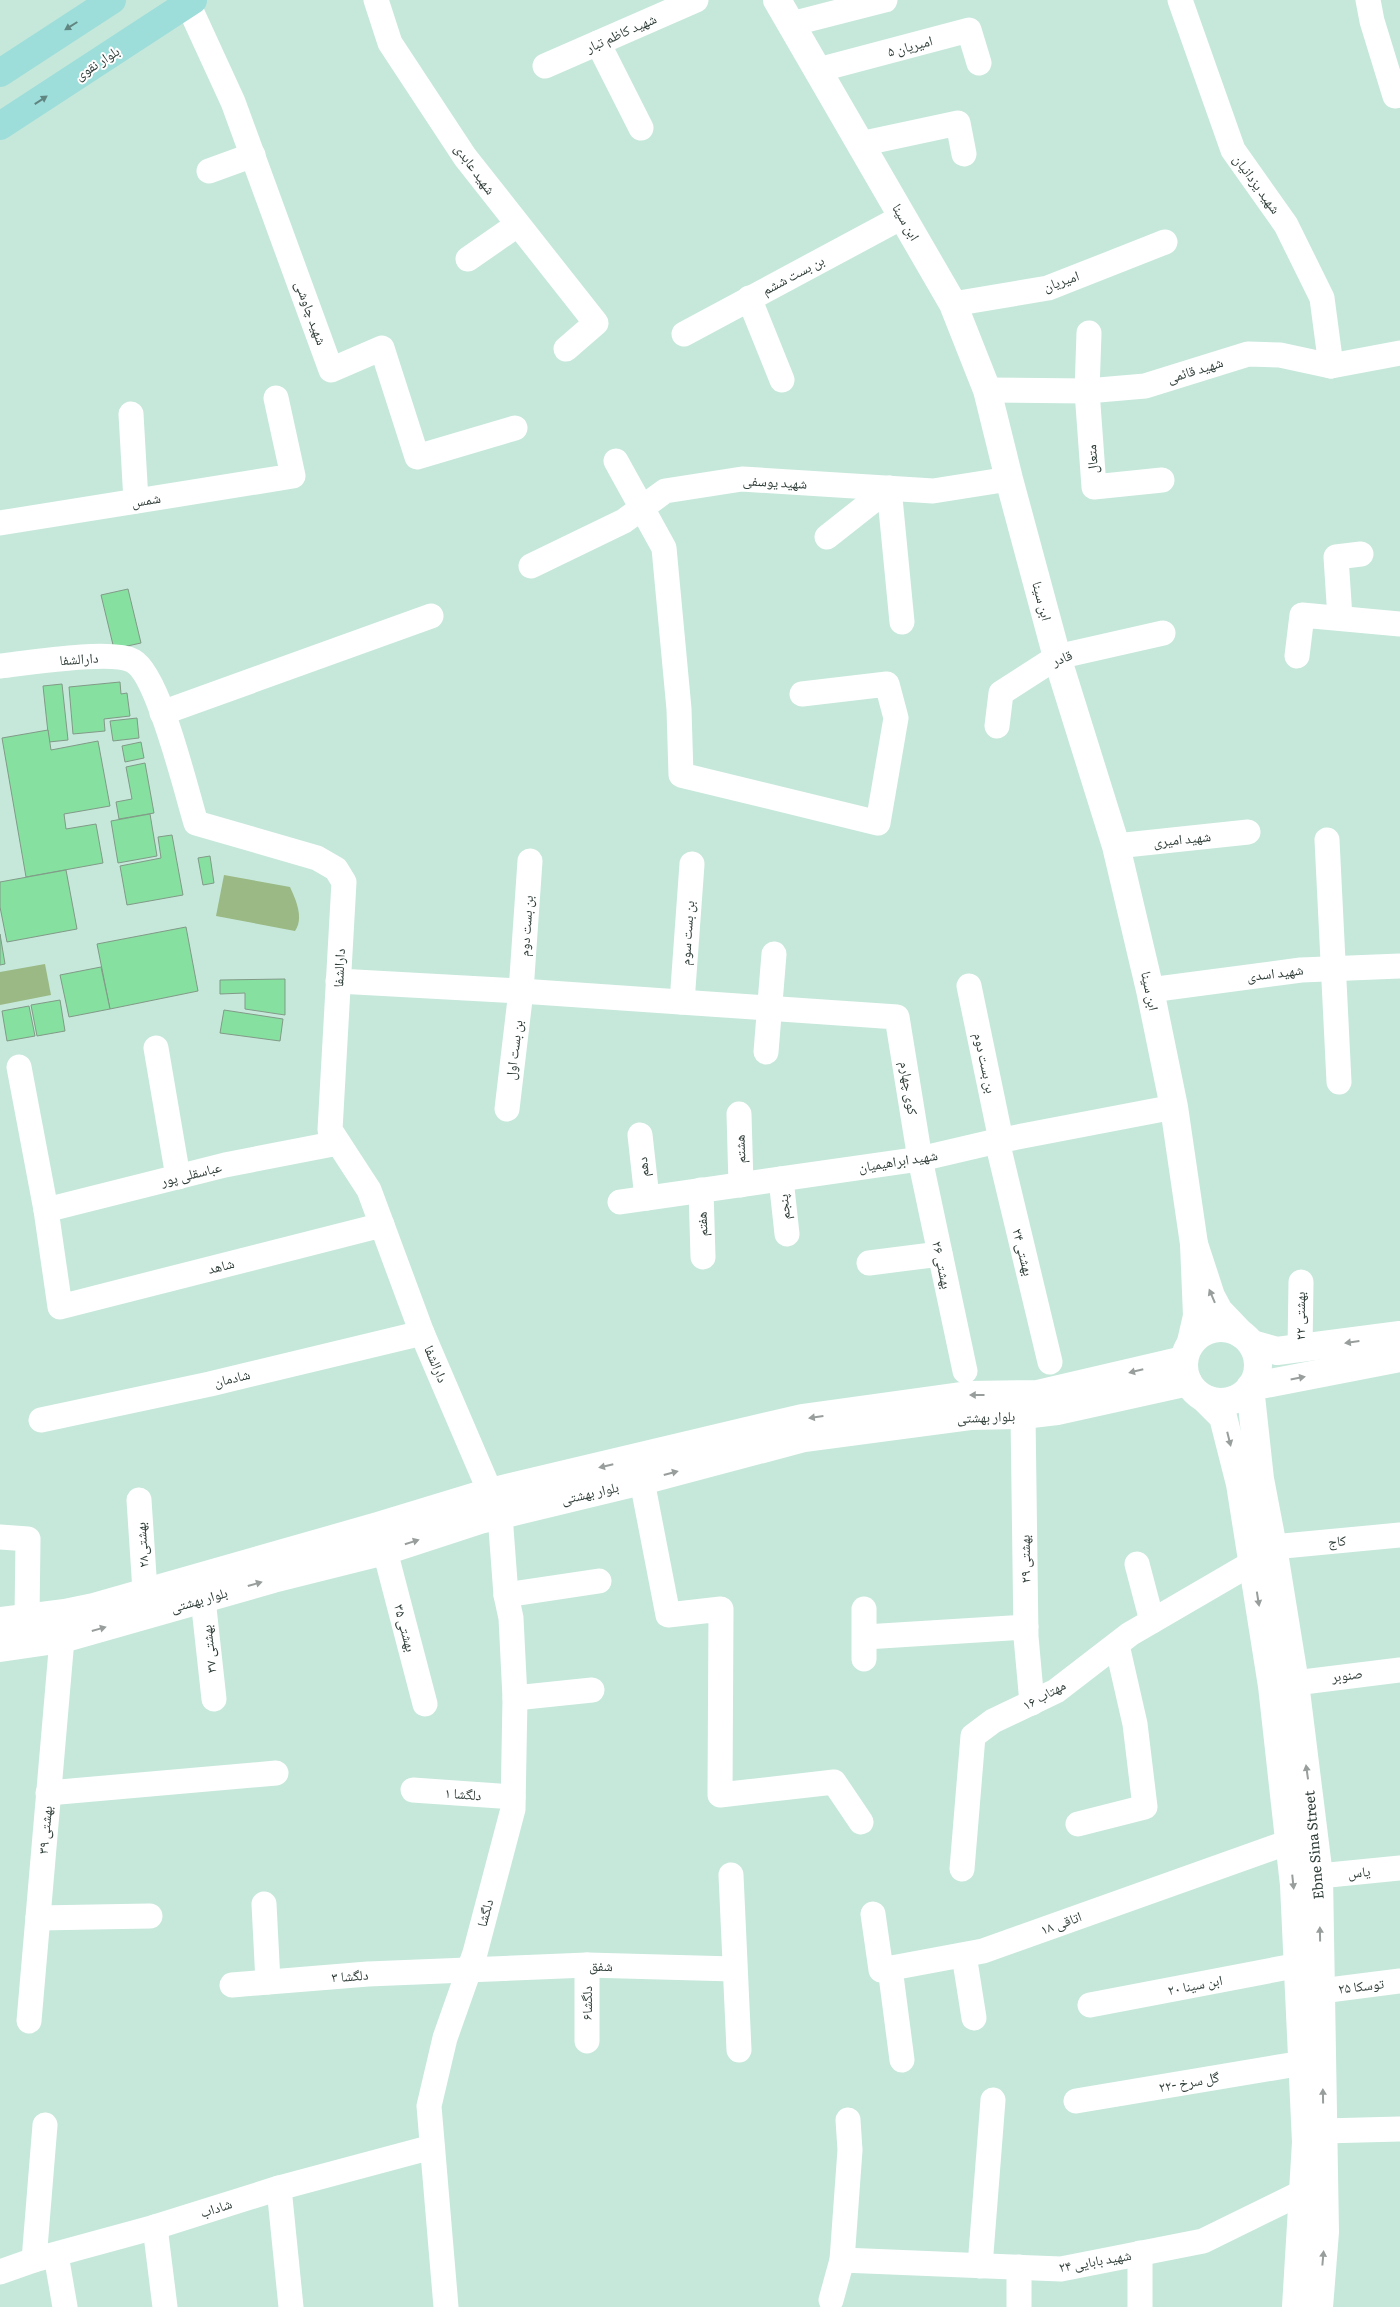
<svg xmlns="http://www.w3.org/2000/svg" width="1400" height="2307" viewBox="0 0 1400 2307" font-family="Literata,'Noto Naskh Arabic',serif">
<style>
.green{fill:#9bb984}
.building{fill:#86e0a0;stroke:#819a87}
.lines{fill:none;stroke-linecap:round;stroke-linejoin:round}
.minor{stroke:#fff;stroke-width:25}
.secondary{stroke:#fff;stroke-width:28}
.primary{stroke:#9dddda;stroke-width:28}
.oneway{fill:#618681}
.oneway2{fill:#989e9c}
.labels{text-anchor:middle;stroke-width:4;stroke-linejoin:round;paint-order:stroke}
.street-label{font-size:14px;fill:#303e39;stroke:#fff}
</style>
<rect width="100%" height="100%" fill="#c6e8db"/>
<g class="green">
<path d="M 224,875 L 290,887 C 296,900 304,918 295,931 L 216,916 Z"/>
<path d="M 45,964 L 51,995 L 0,1005 L 0,972 Z"/>
</g>
<g class="building">
<path d="M 128,589 L 141,643 L 114,649 L 101,595 Z"/>
<path d="M 120,682 L 121,694 L 127,693 L 130,716 L 104,719 L 105,731 L 73,734 L 69,687 Z"/>
<path d="M 62,684 L 68,740 L 49,742 L 43,686 Z"/>
<path d="M 137,718 L 139,738 L 113,741 L 110,721 Z"/>
<path d="M 48,730 L 51,750 L 98,741 L 110,806 L 64,814 L 66,829 L 96,824 L 103,863 L 26,877 L 2,738 Z"/>
<path d="M 141,742 L 144,758 L 125,762 L 122,746 Z"/>
<path d="M 145,763 L 154,813 L 119,819 L 116,802 L 132,799 L 126,767 Z"/>
<path d="M 150,814 L 157,856 L 118,863 L 111,821 Z"/>
<path d="M 172,835 L 183,895 L 127,905 L 120,866 L 161,858 L 158,837 Z"/>
<path d="M 210,856 L 214,883 L 203,885 L 198,858 Z"/>
<path d="M 66,870 L 77,929 L 7,942 L 0,907 L 0,882 Z"/>
<path d="M 186,927 L 198,991 L 110,1009 L 97,944 Z"/>
<path d="M 0,934 L 5,964 L 0,965 Z"/>
<path d="M 101,967 L 110,1009 L 69,1017 L 60,975 Z"/>
<path d="M 285,979 L 285,1015 L 245,1009 L 245,993 L 220,994 L 220,980 Z"/>
<path d="M 60,1000 L 65,1031 L 37,1036 L 31,1005 Z"/>
<path d="M 29,1006 L 35,1036 L 7,1041 L 2,1011 Z"/>
<path d="M 224,1010 L 283,1019 L 280,1041 L 220,1033 Z"/>
</g>
<g class="lines">
<g class="minor">
<path d="M 376,0 L 390,43 L 465,157 L 596,323 L 566,349"/>
<path d="M 1180,0 L 1233,150 L 1286,225 L 1322,298 L 1331,366"/>
<path d="M 1368,0 L 1372,21 L 1395,96 L 1400,95"/>
<path d="M 188,4 L 233,102 L 331,370 L 382,348 L 417,457 L 515,428"/>
<path d="M 791,24 L 885,0"/>
<path d="M 598,43 L 641,128"/>
<path d="M 545,66 L 696,0"/>
<path d="M 818,70 L 969,30 L 979,63"/>
<path d="M 860,144 L 958,123 L 964,154"/>
<path d="M 209,171 L 253,155"/>
<path d="M 468,259 L 517,225"/>
<path d="M 749,298 L 782,380"/>
<path d="M 953,304 L 1048,288 L 1165,242"/>
<path d="M 1089,333 L 1087,391 L 1094,487 L 1162,480"/>
<path d="M 684,334 L 902,217"/>
<path d="M 987,390 L 1087,391 L 1145,386 L 1248,354 L 1280,355 L 1331,366 L 1400,353"/>
<path d="M 131,414 L 136,501"/>
<path d="M 616,461 L 664,548 L 679,709 L 681,775 L 878,823 L 896,718 L 887,684 L 802,694"/>
<path d="M 0,523 L 293,476 L 276,398"/>
<path d="M 827,537 L 889,488 L 902,622"/>
<path d="M 531,566 L 624,521 L 665,491 L 742,479 L 933,491 L 1009,479"/>
<path d="M 1340,618 L 1336,557 L 1361,554"/>
<path d="M 1297,656 L 1302,615 L 1400,624"/>
<path d="M 0,666 C 27,663 112,649 133,661 C 159,675 186,791 196,823 L 317,858 L 336,869 L 344,882 L 330,1130 L 369,1190 L 422,1333 L 500,1515 L 506,1595 L 511,1618 L 515,1698 L 513,1809 L 475,1953 L 445,2038 L 429,2106 L 446,2307"/>
<path d="M 162,713 L 431,616"/>
<path d="M 997,726 L 1001,693 L 1057,657 L 1163,633"/>
<path d="M 1327,840 L 1339,1082"/>
<path d="M 1116,846 L 1248,832"/>
<path d="M 338,981 L 521,991 L 897,1017 L 920,1159 L 965,1371"/>
<path d="M 969,986 L 1001,1140"/>
<path d="M 1150,990 L 1301,970 L 1400,966"/>
<path d="M 682,1002 L 692,864"/>
<path d="M 156,1048 L 178,1177"/>
<path d="M 766,1052 L 774,954"/>
<path d="M 19,1067 L 46,1210 L 60,1307 L 382,1225"/>
<path d="M 507,1109 L 521,991 L 530,861"/>
<path d="M 739,1114 L 741,1185"/>
<path d="M 640,1135 L 647,1198"/>
<path d="M 997,1141 L 1050,1362"/>
<path d="M 781,1179 L 787,1234"/>
<path d="M 701,1190 L 703,1257"/>
<path d="M 620,1202 L 920,1159 L 997,1141 L 1174,1107"/>
<path d="M 46,1210 L 225,1165 L 338,1143"/>
<path d="M 869,1263 L 940,1254"/>
<path d="M 1300,1349 L 1301,1282"/>
<path d="M 1023,1415 L 1026,1637 L 1032,1703"/>
<path d="M 41,1420 L 210,1384 L 422,1333"/>
<path d="M 642,1481 L 668,1615 L 721,1609 L 720,1795 L 834,1782 L 861,1822"/>
<path d="M 139,1500 L 145,1591"/>
<path d="M 0,1537 L 28,1539 L 27,1618"/>
<path d="M 1273,1547 L 1400,1535"/>
<path d="M 385,1551 L 425,1704"/>
<path d="M 1137,1564 L 1152,1621"/>
<path d="M 506,1595 L 599,1581"/>
<path d="M 203,1599 L 214,1699"/>
<path d="M 864,1609 L 864,1659"/>
<path d="M 865,1637 L 1026,1627"/>
<path d="M 1295,1683 L 1400,1670"/>
<path d="M 515,1698 L 592,1690"/>
<path d="M 413,1790 L 513,1797"/>
<path d="M 48,1793 L 276,1773"/>
<path d="M 1078,1824 L 1145,1807 L 1135,1724 L 1117,1645"/>
<path d="M 962,1869 L 973,1736 L 993,1721 L 1056,1691 L 1130,1634 L 1252,1563"/>
<path d="M 731,1875 L 739,2050"/>
<path d="M 1319,1876 L 1400,1868"/>
<path d="M 264,1904 L 268,1982"/>
<path d="M 873,1914 L 881,1970 L 983,1951 L 1289,1842"/>
<path d="M 38,1918 L 150,1916"/>
<path d="M 964,1955 L 974,2018"/>
<path d="M 890,1968 L 902,2060"/>
<path d="M 232,1985 L 368,1974 L 587,1965 L 734,1969"/>
<path d="M 1321,1991 L 1400,1981"/>
<path d="M 1090,2005 L 1299,1965"/>
<path d="M 29,2021 L 62,1639"/>
<path d="M 587,2041 L 587,1965"/>
<path d="M 1076,2101 L 1303,2063"/>
<path d="M 1323,2131 L 1400,2129"/>
<path d="M 279,2188 L 291,2307"/>
<path d="M 155,2227 L 165,2307"/>
<path d="M 1140,2253 L 1140,2307"/>
<path d="M 56,2255 L 65,2307"/>
<path d="M 34,2260 L 45,2125"/>
<path d="M 842,2260 L 1061,2269 L 1203,2241 L 1305,2191"/>
<path d="M 980,2266 L 993,2100"/>
<path d="M 1019,2267 L 1019,2307"/>
<path d="M 0,2272 L 34,2260 L 155,2227 L 279,2188 L 432,2147"/>
<path d="M 831,2300 L 842,2260 L 850,2150 L 848,2120"/>
</g>
<g class="secondary">
<path d="M 777,0 L 953,304 L 987,390 L 1009,479 L 1057,657 L 1116,846 L 1150,990 L 1174,1107 L 1194,1244"/>
<circle cx="1221" cy="1365" r="37"/>
<path d="M 1191,1342 L 1197,1316 L 1194,1244 L 1211,1296 L 1219,1311 L 1241,1334"/>
<path d="M 1252,1344 L 1277,1351 L 1400,1335"/>
<path d="M 1205,1399 L 1223,1417 L 1240,1484 L 1272,1686 L 1294,1885 L 1306,2142 L 1296,2307"/>
<path d="M 0,1621 L 65,1613 L 94,1607 L 378,1526 L 490,1492 L 802,1418 L 968,1395 L 1038,1394 L 1184,1360"/>
<path d="M 0,1648 L 62,1639 L 273,1579 L 385,1551 L 480,1520 L 642,1481 L 804,1438 L 970,1416 L 1023,1415 L 1057,1411 L 1188,1382"/>
<path d="M 1319,2307 L 1325,2232 L 1319,1876 L 1295,1683 L 1273,1547 L 1260,1479 L 1250,1387 L 1400,1358"/>
</g>
<g class="primary">
<path d="M 0,73 L 112,0"/>
<path d="M 0,126 L 193,0"/>
</g>
</g>
<defs><path id="oneway-solid" d="M-6-.8H1V-3.2L6.5 0L1 3.2V.8H-6Z" transform="scale(1.25)"/></defs>
<g class="oneway">
<use href="#oneway-solid" transform="translate(71 26) rotate(148)"/>
<use href="#oneway-solid" transform="translate(41 100) rotate(-33)"/>
</g>
<g class="oneway2">
<use href="#oneway-solid" transform="translate(1212 1296) rotate(-113)"/>
<use href="#oneway-solid" transform="translate(1352 1342) rotate(172)"/>
<use href="#oneway-solid" transform="translate(1136 1371) rotate(166)"/>
<use href="#oneway-solid" transform="translate(1298 1378) rotate(-11)"/>
<use href="#oneway-solid" transform="translate(977 1395) rotate(180)"/>
<use href="#oneway-solid" transform="translate(816 1417) rotate(172)"/>
<use href="#oneway-solid" transform="translate(1229 1439) rotate(76)"/>
<use href="#oneway-solid" transform="translate(606 1466) rotate(167)"/>
<use href="#oneway-solid" transform="translate(671 1473) rotate(-15)"/>
<use href="#oneway-solid" transform="translate(412 1542) rotate(-18)"/>
<use href="#oneway-solid" transform="translate(255 1584) rotate(-16)"/>
<use href="#oneway-solid" transform="translate(1258 1599) rotate(81)"/>
<use href="#oneway-solid" transform="translate(99 1629) rotate(-16)"/>
<use href="#oneway-solid" transform="translate(1307 1772) rotate(-98)"/>
<use href="#oneway-solid" transform="translate(1293 1882) rotate(84)"/>
<use href="#oneway-solid" transform="translate(1320 1934) rotate(-91)"/>
<use href="#oneway-solid" transform="translate(1323 2096) rotate(-91)"/>
<use href="#oneway-solid" transform="translate(1323 2258) rotate(-85)"/>
</g>
<g class="labels">
<g class="street-label">
<text transform="translate(621 33) rotate(-24)" y="5">شهید کاظم تبار</text>
<text transform="translate(910 46) rotate(-15)" y="5">امیریان ۵</text>
<text transform="translate(97 63) rotate(-33)" y="5">بلوار نقوی</text>
<text transform="translate(475 169) rotate(54)" y="5">شهید عابدی</text>
<text transform="translate(1257 184) rotate(54)" y="5">شهید یزدانیان</text>
<text transform="translate(906 222) rotate(60)" y="5">ابن سینا</text>
<text transform="translate(793 275) rotate(-28)" y="5">بن بست ششم</text>
<text transform="translate(1061 281) rotate(-19)" y="5">امیریان</text>
<text transform="translate(311 313) rotate(70)" y="5">شهید چاوشی</text>
<text transform="translate(1195 370) rotate(-17)" y="5">شهید قائمی</text>
<text transform="translate(1092 459) rotate(-94)" y="5">متعال</text>
<text transform="translate(775 482) rotate(3)" y="5">شهید یوسفی</text>
<text transform="translate(146 500) rotate(-9)" y="5">شمس</text>
<text transform="translate(1042 601) rotate(75)" y="5">ابن سینا</text>
<text transform="translate(1062 658) rotate(-21)" y="5">قادر</text>
<text transform="translate(79 659) rotate(-4)" y="5">دارالشفا</text>
<text transform="translate(1182 839) rotate(-6)" y="5">شهید امیری</text>
<text transform="translate(526 926) rotate(-86)" y="5">بن بست دوم</text>
<text transform="translate(687 933) rotate(-86)" y="5">بن بست سوم</text>
<text transform="translate(339 968) rotate(-87)" y="5">دارالشفا</text>
<text transform="translate(1275 973) rotate(-7)" y="5">شهید اسدی</text>
<text transform="translate(1150 991) rotate(78)" y="5">ابن سینا</text>
<text transform="translate(514 1050) rotate(-83)" y="5">بن بست اول</text>
<text transform="translate(985 1063) rotate(78)" y="5">بن بست دوم</text>
<text transform="translate(909 1088) rotate(81)" y="5">کوی چهارم</text>
<text transform="translate(740 1149) rotate(-92)" y="5">هشتم</text>
<text transform="translate(898 1161) rotate(-9)" y="5">شهید ابراهیمیان</text>
<text transform="translate(643 1167) rotate(-96)" y="5">دهم</text>
<text transform="translate(191 1174) rotate(-14)" y="5">عباسقلی پور</text>
<text transform="translate(784 1207) rotate(-96)" y="5">پنجم</text>
<text transform="translate(702 1224) rotate(-92)" y="5">هفتم</text>
<text transform="translate(1023 1252) rotate(76)" y="5">بهشتی ۲۴</text>
<text transform="translate(942 1265) rotate(78)" y="5">بهشتی ۲۶</text>
<text transform="translate(221 1266) rotate(-14)" y="5">شاهد</text>
<text transform="translate(1300 1316) rotate(-90)" y="5">بهشتی ۲۲</text>
<text transform="translate(436 1364) rotate(67)" y="5">دارالشفا</text>
<text transform="translate(232 1378) rotate(-13)" y="5">شادمان</text>
<text transform="translate(986 1417) rotate(-2)" y="5">بلوار بهشتی</text>
<text transform="translate(590 1493) rotate(-13)" y="5">بلوار بهشتی</text>
<text transform="translate(1337 1541) rotate(-5)" y="5">کاج</text>
<text transform="translate(142 1545) rotate(-94)" y="5">بهشتی۲۸</text>
<text transform="translate(1025 1559) rotate(-91)" y="5">بهشتی ۲۹</text>
<text transform="translate(199 1600) rotate(-16)" y="5">بلوار بهشتی</text>
<text transform="translate(405 1628) rotate(75)" y="5">بهشتی ۳۵</text>
<text transform="translate(209 1649) rotate(-96)" y="5">بهشتی ٣٧</text>
<text transform="translate(1347 1675) rotate(-8)" y="5">صنوبر</text>
<text transform="translate(1044 1695) rotate(-29)" y="5">مهتاب ۱۶</text>
<text transform="translate(463 1794) rotate(4)" y="5">دلگشا ۱</text>
<text transform="translate(45 1830) rotate(-85)" y="5">بهشتی ۳۹</text>
<text transform="translate(1314 1845) rotate(-95)" y="5">Ebne Sina Street</text>
<text transform="translate(1359 1872) rotate(-6)" y="5">یاس</text>
<text transform="translate(485 1913) rotate(-75)" y="5">دلگشا</text>
<text transform="translate(1061 1923) rotate(-20)" y="5">اتاقی ۱۸</text>
<text transform="translate(601 1966) rotate(1)" y="5">شفق</text>
<text transform="translate(350 1976) rotate(-4)" y="5">دلگشا ۳</text>
<text transform="translate(1195 1985) rotate(-11)" y="5">ابن سینا ۲۰</text>
<text transform="translate(1361 1986) rotate(-7)" y="5">توسکا ۲۵</text>
<text transform="translate(587 2003) rotate(-90)" y="5">دلگشا۶</text>
<text transform="translate(1189 2082) rotate(-10)" y="5">گل سرخ -۲۲</text>
<text transform="translate(216 2208) rotate(-18)" y="5">شاداب</text>
<text transform="translate(1095 2261) rotate(-10)" y="5">شهید بابایی ۲۴</text>
</g>
</g>
</svg>
